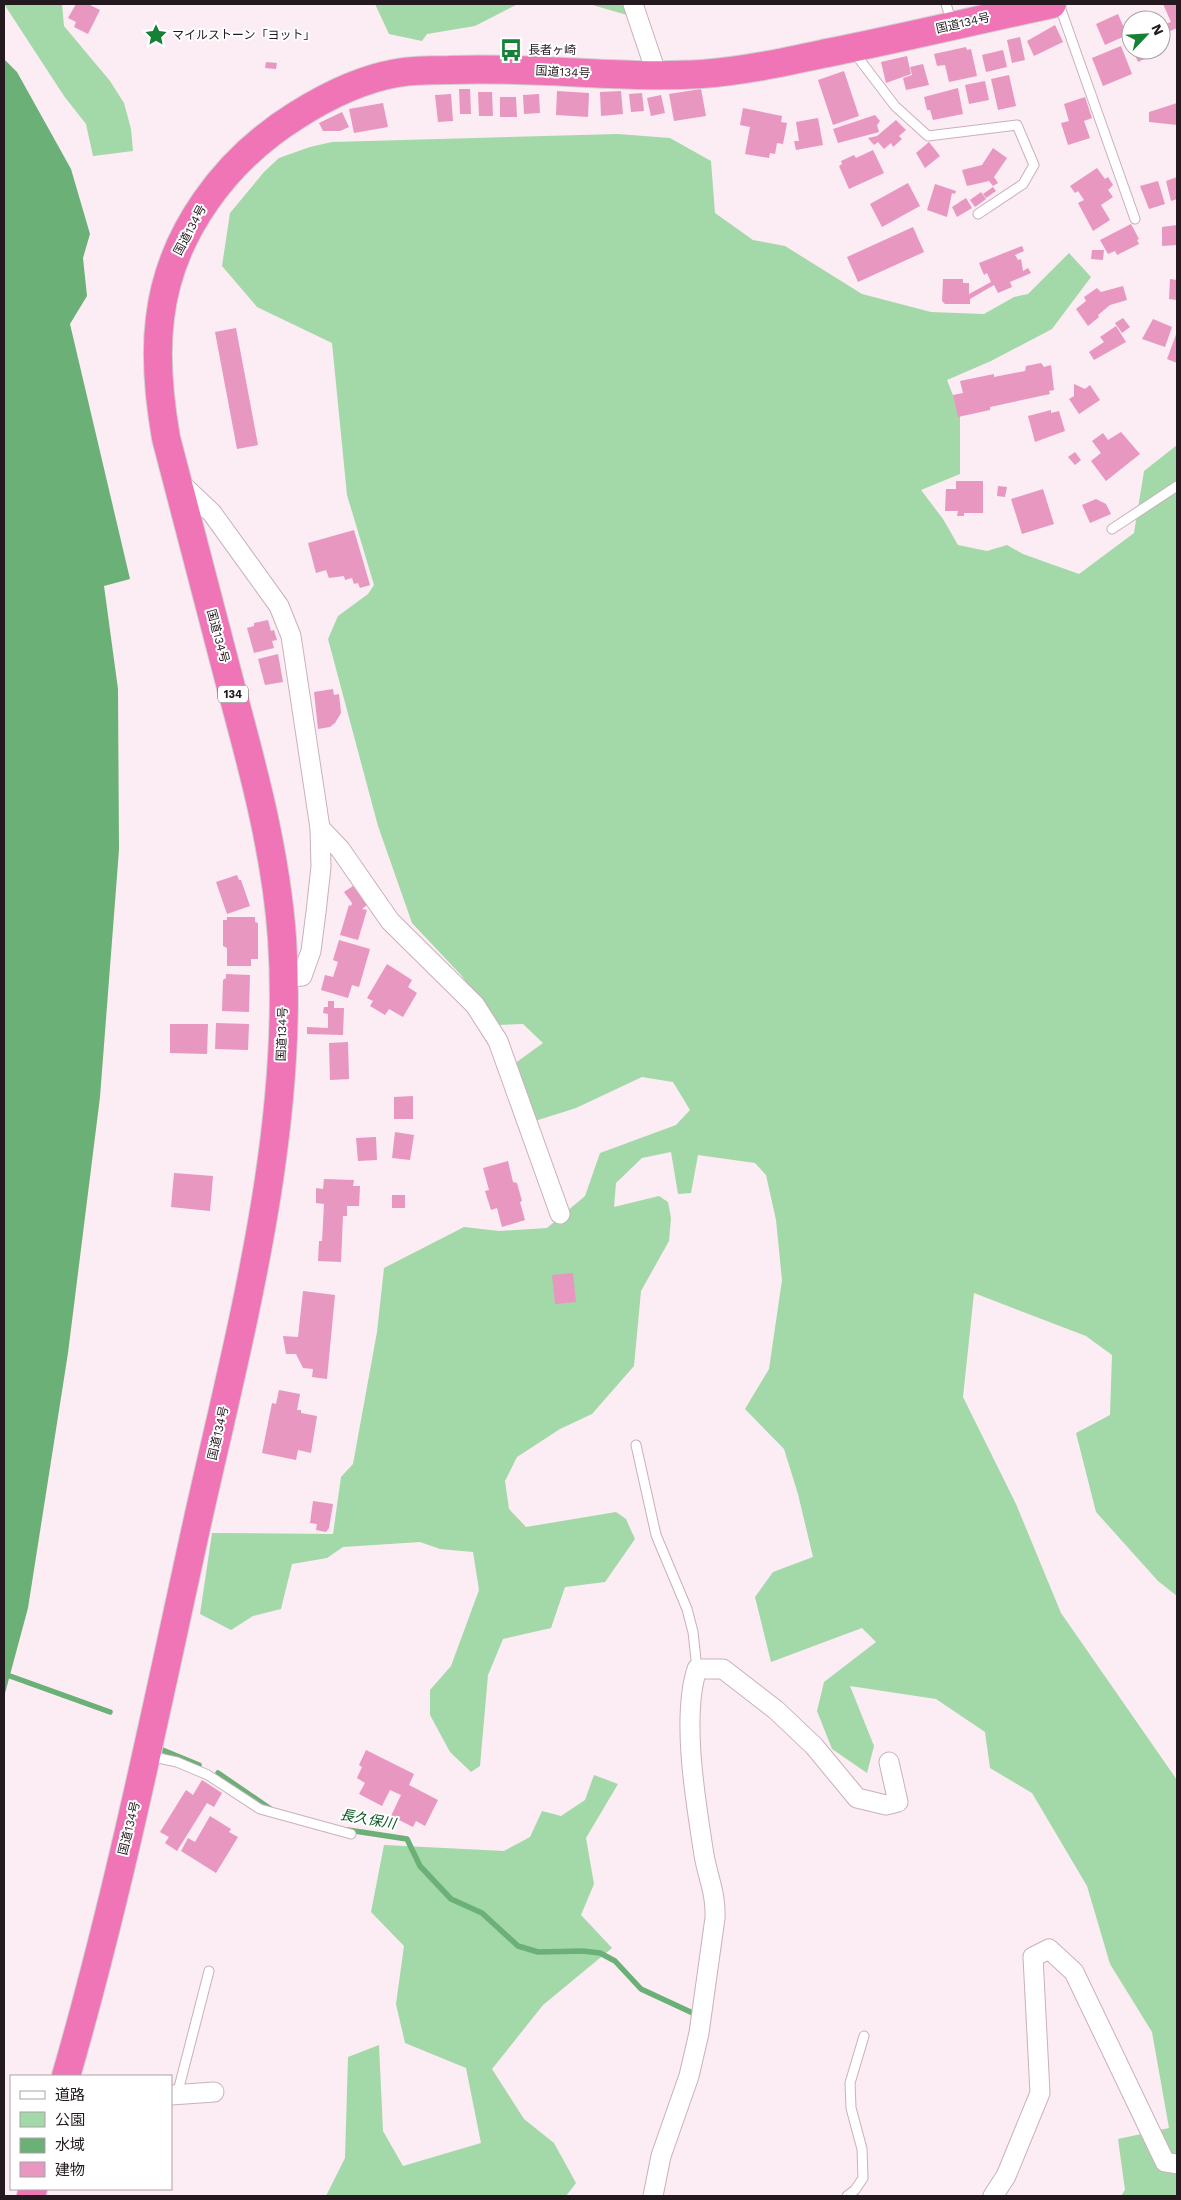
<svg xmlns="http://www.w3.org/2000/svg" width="1181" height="2200" viewBox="0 0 1181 2200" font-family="'Work Sans','Noto Sans JP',sans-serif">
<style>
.green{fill:#a3d8a9}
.water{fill:#6bb076}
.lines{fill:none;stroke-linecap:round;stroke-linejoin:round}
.stream{stroke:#6bb076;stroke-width:5.5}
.building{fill:#e897c0}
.lane-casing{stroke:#cab0bc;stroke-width:11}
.street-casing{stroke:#cab0bc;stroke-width:21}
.highway-casing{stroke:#d3d1d2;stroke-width:30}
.lane{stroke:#fff;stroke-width:9}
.street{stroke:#fff;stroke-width:19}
.highway{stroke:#ef75b7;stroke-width:28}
.labels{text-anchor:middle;stroke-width:4;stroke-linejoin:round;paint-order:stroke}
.shield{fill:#fff;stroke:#655e62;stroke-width:1}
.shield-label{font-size:11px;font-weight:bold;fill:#23191e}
.street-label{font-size:12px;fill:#23191e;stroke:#fff}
.poi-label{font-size:12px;fill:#23191e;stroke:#fff;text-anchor:start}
.water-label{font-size:14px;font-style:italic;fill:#045620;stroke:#fff}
</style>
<rect width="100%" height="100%" fill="#fcecf3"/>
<g class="green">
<path d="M 4,4 L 62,4 L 64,26 L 110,81 L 124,103 L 131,129 L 133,151 L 93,156 L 86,124 L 64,96 Z"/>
<path d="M 375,4 L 518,4 L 475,26 L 427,34 L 422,41 L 389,34 Z"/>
<path d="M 589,4 L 623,4 L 627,15 Z"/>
<path d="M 618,134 L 670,138 L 711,161 L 715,213 L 753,240 L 785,246 L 862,294 L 931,312 L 984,314 L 1014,297 L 1028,294 L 1069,253 L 1091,277 L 1052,329 L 991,361 L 947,380 L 960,413 L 960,474 L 921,490 L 943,519 L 958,545 L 987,551 L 1007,545 L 1023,554 L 1079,574 L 1134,533 L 1144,471 L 1177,445 L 1177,1596 L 1158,1581 L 1096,1512 L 1076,1433 L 1110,1415 L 1112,1355 L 1086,1336 L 974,1293 L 963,1397 L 1016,1504 L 1061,1613 L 1177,1780 L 1177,2196 L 1121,2196 L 1125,2190 L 1118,2139 L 1169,2128 L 1152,2032 L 1110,1964 L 1087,1886 L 1032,1793 L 990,1768 L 985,1732 L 936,1699 L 850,1686 L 874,1746 L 867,1773 L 832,1749 L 817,1711 L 824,1682 L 876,1642 L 862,1628 L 771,1662 L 755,1597 L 773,1572 L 813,1557 L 798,1494 L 784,1449 L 745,1409 L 769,1369 L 782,1280 L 776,1220 L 766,1175 L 755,1163 L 698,1155 L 691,1193 L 678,1194 L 671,1152 L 642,1158 L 616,1183 L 614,1207 L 659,1196 L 668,1202 L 671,1218 L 669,1241 L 641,1291 L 634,1366 L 592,1414 L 560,1429 L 517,1457 L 505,1481 L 509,1509 L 526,1527 L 616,1512 L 626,1519 L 635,1539 L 605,1582 L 565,1587 L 551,1628 L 503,1639 L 488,1675 L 480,1766 L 471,1772 L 450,1752 L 430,1715 L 430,1690 L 451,1666 L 479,1590 L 473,1552 L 440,1549 L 420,1542 L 343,1547 L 327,1558 L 292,1564 L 281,1609 L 253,1616 L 231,1630 L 200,1614 L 212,1533 L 333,1534 L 341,1477 L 353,1464 L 377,1332 L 384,1268 L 464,1227 L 499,1231 L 547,1228 L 585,1196 L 600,1153 L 676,1125 L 690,1110 L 673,1082 L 642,1077 L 576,1108 L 535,1121 L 514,1064 L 543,1043 L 523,1024 L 498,1025 L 461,975 L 412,923 L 378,826 L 328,639 L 338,616 L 368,594 L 374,585 L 347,495 L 332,343 L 257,307 L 222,266 L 230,213 L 264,172 L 279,158 L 310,147 L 332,142 Z"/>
<path d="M 594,1775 L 618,1784 L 586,1838 L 594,1884 L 581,1915 L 612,1948 L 543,2005 L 492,2069 L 524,2119 L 554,2143 L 576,2183 L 566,2196 L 326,2196 L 345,2158 L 348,2057 L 379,2045 L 383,2131 L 403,2166 L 481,2143 L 466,2068 L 405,2043 L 396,2004 L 404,1946 L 371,1912 L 384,1845 L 504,1851 L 530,1837 L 542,1811 L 561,1816 L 585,1800 Z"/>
</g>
<path class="water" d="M 4,59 L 17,72 L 71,169 L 90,234 L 83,258 L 87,296 L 70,324 L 130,579 L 104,586 L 118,689 L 119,850 L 100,1097 L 68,1353 L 28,1608 L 4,1697 Z"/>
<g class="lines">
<g class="stream">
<path d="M 10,1676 L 110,1712"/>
<path d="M 160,1749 L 199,1765"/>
<path d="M 218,1773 L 272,1810"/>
<path d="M 348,1830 L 407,1839 L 420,1866 L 451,1899 L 482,1913 L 518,1946 L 538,1952 L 583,1951 L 600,1953 L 615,1961 L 641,1989 L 697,2015"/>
</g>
</g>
<g class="building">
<path d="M 76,4 L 88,4 L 100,10 L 88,34 L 74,27 L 76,22 L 68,18 Z"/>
<path d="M 1163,4 L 1177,4 L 1177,28 L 1168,32 L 1165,24 L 1171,22 Z"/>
<path d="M 1118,14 L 1127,35 L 1105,45 L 1096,24 Z"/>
<path d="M 1055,25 L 1063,42 L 1034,56 L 1027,41 Z"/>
<path d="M 1020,37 L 1025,60 L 1012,63 L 1007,40 Z"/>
<path d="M 1121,46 L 1132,74 L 1103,86 L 1092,58 Z"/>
<path d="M 966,47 L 967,50 L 971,49 L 977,76 L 949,82 L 945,65 L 937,66 L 934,54 Z"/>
<path d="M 1003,50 L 1007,67 L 986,72 L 982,55 Z"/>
<path d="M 1133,50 L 1158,50 L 1159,52 L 1138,62 Z"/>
<path d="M 907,56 L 911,74 L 886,83 L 881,62 Z"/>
<path d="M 266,62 L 277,63 L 276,69 L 265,68 Z"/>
<path d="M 923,64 L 929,85 L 906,90 L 903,78 L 912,75 L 910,67 Z"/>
<path d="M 844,71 L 859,116 L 833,125 L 818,80 Z"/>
<path d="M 1009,75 L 1016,106 L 998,110 L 991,79 Z"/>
<path d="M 985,81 L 989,100 L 969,104 L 965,85 Z"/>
<path d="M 958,88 L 963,114 L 933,120 L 930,110 L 927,110 L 924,97 Z"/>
<path d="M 459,89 L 470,89 L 471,114 L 460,114 Z"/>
<path d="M 701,89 L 706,116 L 674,121 L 669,94 Z"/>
<path d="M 557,91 L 589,93 L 588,117 L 556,115 Z"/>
<path d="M 621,91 L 623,114 L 601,116 L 600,92 Z"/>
<path d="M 478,92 L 492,92 L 493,116 L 479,116 Z"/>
<path d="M 642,93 L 644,111 L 631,112 L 629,94 Z"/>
<path d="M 451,94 L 453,121 L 438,122 L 435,95 Z"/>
<path d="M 539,94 L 540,113 L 524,114 L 523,95 Z"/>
<path d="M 661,95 L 665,113 L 651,116 L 647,98 Z"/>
<path d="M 500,97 L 516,97 L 517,117 L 500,117 Z"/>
<path d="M 1085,97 L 1092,118 L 1084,121 L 1090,138 L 1068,145 L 1061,123 L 1069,121 L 1064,104 Z"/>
<path d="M 383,103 L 388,127 L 354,133 L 349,109 Z"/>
<path d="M 1177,103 L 1177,125 L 1149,122 L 1149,112 Z"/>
<path d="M 743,108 L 782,116 L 781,122 L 787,123 L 783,144 L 777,143 L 775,154 L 770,153 L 769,158 L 745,154 L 750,127 L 740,125 Z"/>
<path d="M 342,112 L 349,127 L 340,131 L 323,131 L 319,123 Z"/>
<path d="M 875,115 L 880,121 L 877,125 L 879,132 L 838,143 L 833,129 Z"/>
<path d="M 818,118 L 823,145 L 796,150 L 794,141 L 799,141 L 796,122 Z"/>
<path d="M 896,120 L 906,130 L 899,136 L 902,139 L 893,147 L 891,143 L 884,149 L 878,142 L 874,145 L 868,138 L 877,136 Z"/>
<path d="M 929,142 L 940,156 L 925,168 L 916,153 Z"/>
<path d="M 993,148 L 1007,158 L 994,177 L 998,183 L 993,186 L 989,181 L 967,186 L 962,170 L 982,165 Z"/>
<path d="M 873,150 L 884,173 L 849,189 L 839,166 L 842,164 L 841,161 L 854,155 L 856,158 Z"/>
<path d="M 1097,168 L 1105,179 L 1108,177 L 1113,185 L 1108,190 L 1113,197 L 1101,205 L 1110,220 L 1093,231 L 1078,203 L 1084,200 L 1078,191 L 1075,193 L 1070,186 Z"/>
<path d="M 1177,177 L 1177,199 L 1171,201 L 1166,181 Z"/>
<path d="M 1158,181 L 1165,204 L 1149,209 L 1140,186 Z"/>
<path d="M 908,183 L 920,206 L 882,227 L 870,204 Z"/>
<path d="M 935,184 L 956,191 L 955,194 L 952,193 L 947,217 L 927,210 Z"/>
<path d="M 993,187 L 996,191 L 986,198 L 983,194 Z"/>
<path d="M 981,192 L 986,199 L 975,207 L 970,200 Z"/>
<path d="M 966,198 L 972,208 L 957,217 L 952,207 Z"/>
<path d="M 1131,224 L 1139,239 L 1137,240 L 1139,244 L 1117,255 L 1115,251 L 1108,254 L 1100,240 Z"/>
<path d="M 1177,225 L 1177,245 L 1162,246 L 1162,227 Z"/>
<path d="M 913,227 L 924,252 L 858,282 L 847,257 Z"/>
<path d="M 1022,246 L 1024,251 L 1015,255 L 1018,260 L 1021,259 L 1023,271 L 1028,268 L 1031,273 L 1010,282 L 1012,287 L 998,293 L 994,285 L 970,299 L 970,304 L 945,304 L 942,301 L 943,279 L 963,279 L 963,283 L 969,283 L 969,294 L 991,282 L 987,273 L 984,275 L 979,263 Z"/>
<path d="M 1092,250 L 1104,250 L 1103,260 L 1091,259 Z"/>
<path d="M 1170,279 L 1177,280 L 1177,300 L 1169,299 Z"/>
<path d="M 1123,286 L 1127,300 L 1110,305 L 1098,315 L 1099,317 L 1088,326 L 1076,309 L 1086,301 L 1084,297 L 1097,288 L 1101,292 Z"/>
<path d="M 1123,318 L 1130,327 L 1122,333 L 1115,323 Z"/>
<path d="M 1153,319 L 1172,327 L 1165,347 L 1142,339 Z"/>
<path d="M 1116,326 L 1126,342 L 1094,360 L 1089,352 L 1104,342 L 1100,337 Z"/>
<path d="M 236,328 L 258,445 L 237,449 L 215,332 Z"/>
<path d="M 1177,332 L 1177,363 L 1167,359 Z"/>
<path d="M 1041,363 L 1044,367 L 1051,365 L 1054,390 L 1049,391 L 1050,394 L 990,407 L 990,410 L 958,417 L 953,395 L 963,393 L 960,381 L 994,374 L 994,377 L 1025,371 L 1026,366 Z"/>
<path d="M 1074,384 L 1085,389 L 1090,385 L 1100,400 L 1079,414 L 1069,399 L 1074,396 Z"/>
<path d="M 1051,410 L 1051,413 L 1059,411 L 1065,431 L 1035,442 L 1028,416 Z"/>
<path d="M 1121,432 L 1140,454 L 1106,481 L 1091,461 L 1101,453 L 1092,441 L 1103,433 L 1108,440 Z"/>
<path d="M 1075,452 L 1081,460 L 1075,465 L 1068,457 Z"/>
<path d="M 956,481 L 983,481 L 983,513 L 964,513 L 964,516 L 957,516 L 958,511 L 945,511 L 946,489 L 956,489 Z"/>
<path d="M 998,486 L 1007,487 L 1005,497 L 997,496 Z"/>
<path d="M 1043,489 L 1054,524 L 1022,534 L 1011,499 Z"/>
<path d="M 1096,499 L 1106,504 L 1111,514 L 1090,523 L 1082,505 Z"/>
<path d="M 354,530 L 370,585 L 360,588 L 358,583 L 354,584 L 352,578 L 345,580 L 344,576 L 329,578 L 326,570 L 316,573 L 308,543 Z"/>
<path d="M 268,620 L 271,631 L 274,630 L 277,640 L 272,641 L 274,648 L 254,653 L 247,628 L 254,626 L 254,623 Z"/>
<path d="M 278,654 L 283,682 L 265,685 L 258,659 Z"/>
<path d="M 333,689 L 334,695 L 339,694 L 341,713 L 335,723 L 330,727 L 318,729 L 314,692 Z"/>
<path d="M 237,875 L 239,880 L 241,880 L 250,906 L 227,914 L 216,882 Z"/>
<path d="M 353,886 L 367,905 L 362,909 L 367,910 L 358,940 L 340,935 L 349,905 L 351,906 L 352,903 L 344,892 Z"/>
<path d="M 227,917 L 255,917 L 255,922 L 258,923 L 258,959 L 251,959 L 251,966 L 227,966 L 227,948 L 223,946 L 223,920 L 227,920 Z"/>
<path d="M 339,940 L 370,949 L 359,987 L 352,985 L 348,998 L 321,990 L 325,975 L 333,977 L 338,962 L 333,960 Z"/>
<path d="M 387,964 L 412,980 L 408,987 L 417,993 L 403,1017 L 389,1009 L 385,1015 L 370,1006 L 373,1001 L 367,998 Z"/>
<path d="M 226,974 L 250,975 L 249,1012 L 222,1011 L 223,980 L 226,978 Z"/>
<path d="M 328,1001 L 334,1001 L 334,1008 L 344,1008 L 343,1035 L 307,1034 L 307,1027 L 328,1028 L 328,1014 L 323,1013 L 324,1007 L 328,1007 Z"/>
<path d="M 216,1023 L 249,1024 L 248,1050 L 215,1049 Z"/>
<path d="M 170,1024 L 208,1024 L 207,1054 L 170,1053 Z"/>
<path d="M 348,1042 L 349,1079 L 330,1080 L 329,1043 Z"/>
<path d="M 413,1096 L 413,1119 L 394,1119 L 394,1097 Z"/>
<path d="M 395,1132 L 414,1135 L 410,1160 L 392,1158 Z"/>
<path d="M 376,1137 L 377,1160 L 358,1161 L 356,1138 Z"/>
<path d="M 508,1161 L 513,1182 L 517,1183 L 522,1201 L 520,1202 L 525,1220 L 502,1227 L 497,1208 L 491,1210 L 485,1191 L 489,1190 L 483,1168 Z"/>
<path d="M 174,1173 L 213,1176 L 210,1211 L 171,1207 Z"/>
<path d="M 324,1179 L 354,1180 L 353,1186 L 360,1186 L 359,1206 L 347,1206 L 347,1216 L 343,1216 L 341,1262 L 318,1261 L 319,1241 L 322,1241 L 324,1204 L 316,1203 L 316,1188 L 323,1189 Z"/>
<rect x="392" y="1195" width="13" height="13"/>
<path d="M 573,1273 L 576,1302 L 555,1304 L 552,1275 Z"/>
<path d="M 303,1291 L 335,1295 L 327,1379 L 312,1377 L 313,1369 L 303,1368 L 296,1354 L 286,1354 L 283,1336 L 298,1337 Z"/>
<path d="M 279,1390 L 300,1394 L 297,1410 L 301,1410 L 301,1413 L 317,1416 L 311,1453 L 298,1450 L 296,1460 L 262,1453 L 272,1403 L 276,1404 Z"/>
<path d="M 313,1501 L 333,1504 L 329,1528 L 326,1532 L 316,1530 L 317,1524 L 310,1523 Z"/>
<path d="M 366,1750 L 414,1774 L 409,1785 L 438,1800 L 425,1826 L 416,1821 L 413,1827 L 391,1816 L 401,1795 L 390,1790 L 382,1806 L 359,1794 L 365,1783 L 357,1778 L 362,1767 L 359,1765 Z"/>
<path d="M 202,1780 L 222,1793 L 214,1807 L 207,1803 L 177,1851 L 165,1843 L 169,1837 L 160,1832 L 186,1790 L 193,1795 Z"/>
<path d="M 210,1816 L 231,1829 L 229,1832 L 238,1837 L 216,1873 L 181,1851 L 188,1838 L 195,1842 Z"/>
</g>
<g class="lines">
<defs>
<g id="lane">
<path d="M 946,4 L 952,23"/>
<path d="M 1059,4 L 1135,219"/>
<path d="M 853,51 L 895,106 L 928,136 L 1017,125 L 1034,165 L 1023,184 L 978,214"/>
<path d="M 1112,529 L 1177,486"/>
<path d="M 636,1445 L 656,1535 L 687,1609 L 693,1632 L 697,1669"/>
<path d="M 149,1756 L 177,1762 L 208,1775 L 260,1809 L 351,1834"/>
<path d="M 177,2095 L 209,1971"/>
<path d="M 847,2196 L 855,2190 L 863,2178 L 862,2149 L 851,2108 L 850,2083 L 864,2036"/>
</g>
<g id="street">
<path d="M 633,4 L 657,75"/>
<path d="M 178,481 L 212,513 L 279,606 L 291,636 L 320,828 L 321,867 L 316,912 L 311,951 L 302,976 L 283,978"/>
<path d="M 320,828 L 340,849 L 390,921 L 475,1005 L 498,1041 L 560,1214"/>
<path d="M 171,2095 L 214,2092"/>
<path d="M 653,2196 L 661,2156 L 689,2076 L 699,2033 L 715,1918 C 716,1893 708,1878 704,1855 C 696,1803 681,1718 697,1669 L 723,1669 L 776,1710 L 814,1746 L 857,1798 L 886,1805 L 898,1802 L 889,1762"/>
<path d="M 993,2196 L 1006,2176 L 1040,2093 L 1033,1957 L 1049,1949 L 1074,1972 L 1165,2162 L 1177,2164"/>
</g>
<g id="highway">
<path d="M 66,2076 C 119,1893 157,1705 198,1519 C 240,1332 295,1131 282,938 C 276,854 254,772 232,691 C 210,607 188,523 166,438 C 159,398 155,358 160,318 C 170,233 226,159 297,115 C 327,96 362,79 397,73 C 414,70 432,70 449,70 C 533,66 617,79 702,74 C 744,71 785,62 827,53 C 902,38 977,20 1052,4"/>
<path d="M 31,2196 L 33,2189"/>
</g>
</defs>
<use href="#lane" class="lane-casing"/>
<use href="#street" class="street-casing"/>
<use href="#highway" class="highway-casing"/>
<use href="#lane" class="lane"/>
<use href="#street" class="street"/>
<use href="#highway" class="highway"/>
</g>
<defs>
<symbol id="sight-bare" viewBox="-9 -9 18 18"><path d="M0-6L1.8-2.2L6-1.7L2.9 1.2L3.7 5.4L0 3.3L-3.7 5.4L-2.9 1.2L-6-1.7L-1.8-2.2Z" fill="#158036" stroke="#fff" stroke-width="2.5" paint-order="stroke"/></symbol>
<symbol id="bus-bare" viewBox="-9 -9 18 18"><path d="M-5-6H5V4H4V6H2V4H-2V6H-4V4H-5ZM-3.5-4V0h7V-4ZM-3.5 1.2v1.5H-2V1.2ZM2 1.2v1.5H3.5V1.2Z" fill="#158036" stroke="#fff" stroke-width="2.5" paint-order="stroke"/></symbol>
</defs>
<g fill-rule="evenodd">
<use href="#sight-bare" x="140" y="19" width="32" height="32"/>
<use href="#bus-bare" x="495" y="34" width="32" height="32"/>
</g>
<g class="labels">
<rect class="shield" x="218" y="685.5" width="30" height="17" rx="4"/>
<g class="shield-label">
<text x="233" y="698">134</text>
</g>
<g class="street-label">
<text transform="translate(963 23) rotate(-13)" y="4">国道134号</text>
<text transform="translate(563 72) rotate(3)" y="4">国道134号</text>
<text transform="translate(190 230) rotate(-62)" y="4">国道134号</text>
<text transform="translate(218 636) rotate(75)" y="4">国道134号</text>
<text transform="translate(282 1034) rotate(-88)" y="4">国道134号</text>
<text transform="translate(218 1433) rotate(-77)" y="4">国道134号</text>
<text transform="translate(129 1828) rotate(-76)" y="4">国道134号</text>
</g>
<g class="poi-label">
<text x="172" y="39">マイルストーン「ヨット」</text>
<text x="528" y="54">長者ヶ崎</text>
</g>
<g class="water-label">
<text transform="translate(368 1819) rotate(10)" y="5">長久保川</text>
</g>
</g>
<rect width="1181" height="2200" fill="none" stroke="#23191e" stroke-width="10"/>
<rect x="10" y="2075" width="162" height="115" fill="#ffffff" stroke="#a7a3a5"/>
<rect x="20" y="2091" width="25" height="8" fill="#ffffff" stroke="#a7a3a5"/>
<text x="55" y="2100" font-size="15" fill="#23191e">道路</text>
<rect x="20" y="2112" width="25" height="15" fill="#a3d8a9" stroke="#a7a3a5"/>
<text x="55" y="2125" font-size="15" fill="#23191e">公園</text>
<rect x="20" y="2138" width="25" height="15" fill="#6bb076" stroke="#a7a3a5"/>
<text x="55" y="2150" font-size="15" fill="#23191e">水域</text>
<rect x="20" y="2162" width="25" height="15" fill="#e897c0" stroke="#a7a3a5"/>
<text x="55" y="2175" font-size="15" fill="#23191e">建物</text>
<g transform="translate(1146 35) rotate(65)"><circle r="24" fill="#ffffff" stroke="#a7a3a5"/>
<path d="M0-4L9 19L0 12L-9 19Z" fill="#158036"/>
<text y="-8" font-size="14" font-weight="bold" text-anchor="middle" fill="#23191e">N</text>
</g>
</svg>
